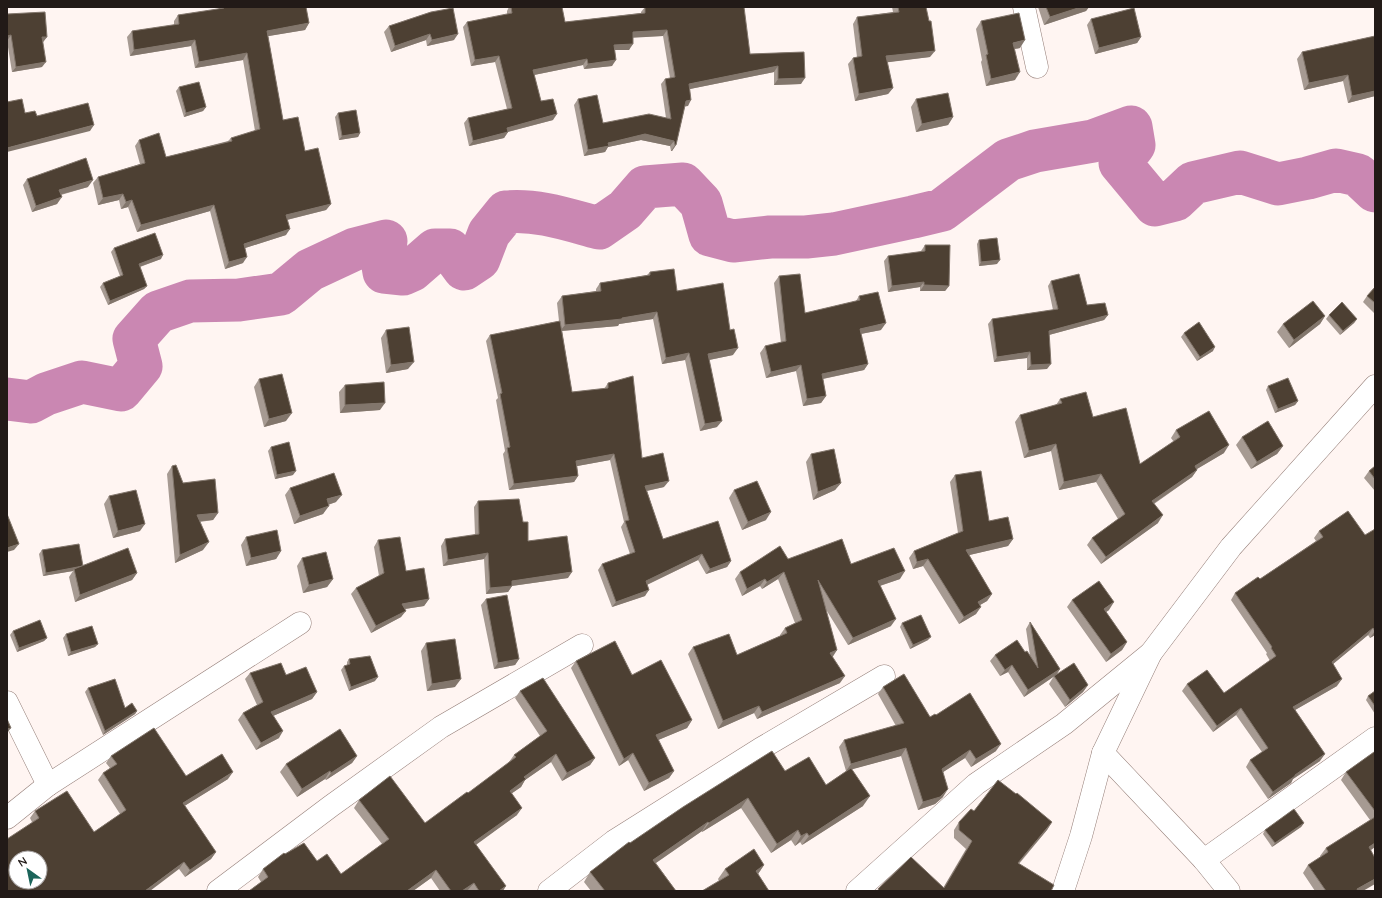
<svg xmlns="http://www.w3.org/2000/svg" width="1382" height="898" viewBox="0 0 1382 898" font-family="Quicksand,sans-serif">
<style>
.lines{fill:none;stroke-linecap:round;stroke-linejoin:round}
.river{stroke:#ca87b2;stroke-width:43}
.minor-casing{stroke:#957f79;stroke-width:23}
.tertiary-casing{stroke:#957f79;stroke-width:23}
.minor{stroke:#fff;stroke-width:22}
.tertiary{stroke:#fff;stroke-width:22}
.wall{fill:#a69a92}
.shaded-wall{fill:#82766c}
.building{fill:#4d4033;stroke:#82766c;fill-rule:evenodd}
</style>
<rect width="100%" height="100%" fill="#fff5f2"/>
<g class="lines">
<path class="river" d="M 7,399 L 31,402 L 46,394 L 82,382 L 121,390 L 141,366 L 134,339 L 158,312 L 190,301 L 239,300 L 281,294 L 310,270 L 355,249 L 386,241 L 381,254 L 384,272 L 403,274 L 412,270 L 435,250 L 450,250 L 464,269 L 479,259 L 489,233 L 506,212 C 538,209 569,220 599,228 L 625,210 L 645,187 L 683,184 L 701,203 L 710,235 L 733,241 L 770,237 L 806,237 L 834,234 L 913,217 L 942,210 L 1008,160 L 1035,151 L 1093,141 L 1131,127 L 1134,145 L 1120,163 L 1155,205 L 1175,200 L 1193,183 L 1240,172 L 1278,184 L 1308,178 L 1336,170 L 1358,175 L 1375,191"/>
<defs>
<g id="minor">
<path d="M 1024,7 L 1037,67"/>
<path d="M 7,702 L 48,785"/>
<path d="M 1103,753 L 1204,860 L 1229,891"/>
<path d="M 7,818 L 48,785 L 300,623"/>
<path d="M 1204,860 L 1375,738"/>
<path d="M 218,891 L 331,806 L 441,727 L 582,645"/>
<path d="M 549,891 L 614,841 L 760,749 L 884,676"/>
<path d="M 857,891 L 976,784 L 1064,724 L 1151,653"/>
</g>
<path id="tertiary" d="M 1063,891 L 1081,836 L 1103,753 L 1151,653 L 1231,547 L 1375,386"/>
</defs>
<use href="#minor" class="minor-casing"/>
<use href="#tertiary" class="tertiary-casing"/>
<use href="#minor" class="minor"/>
<use href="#tertiary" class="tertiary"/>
</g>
<g class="wall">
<path d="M 218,7 L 306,7 L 309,23 L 305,30 L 268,36 L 283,120 L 305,151 L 331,204 L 326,210 L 287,220 L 286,235 L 245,248 L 243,263 L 225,269 L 210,211 L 137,232 L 128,207 L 121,209 L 119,200 L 98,205 L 93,183 L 98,177 L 140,164 L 135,146 L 139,140 L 166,157 L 228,141 L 231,138 L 255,131 L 243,60 L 195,68 L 191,46 L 130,56 L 127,37 L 132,31 L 174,25 L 174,21 L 178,15 L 219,9 Z"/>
<path d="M 509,7 L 562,7 L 565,22 L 641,13 L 641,12 L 645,7 L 750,54 L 804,52 L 801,84 L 774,85 L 774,72 L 690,89 L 688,106 L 685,106 L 676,145 L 672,151 L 671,151 L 670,146 L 641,140 L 608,147 L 605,152 L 584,156 L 574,105 L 578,99 L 603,123 L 666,118 L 661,84 L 665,79 L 670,78 L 663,36 L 633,37 L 629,50 L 615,50 L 612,66 L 584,69 L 583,65 L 534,75 L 541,101 L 553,120 L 508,132 L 504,138 L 469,146 L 464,123 L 468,118 L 507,109 L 495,62 L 471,66 L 463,27 L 467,22 L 507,14 L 507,11 Z"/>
<path d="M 892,7 L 926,7 L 930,57 L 887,62 L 893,88 L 888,94 L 855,101 L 848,64 L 853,58 L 857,57 L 853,24 L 857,17 L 893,12 Z"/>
<path d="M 1038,7 L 1089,7 L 1086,11 L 1044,25 Z"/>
<path d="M 431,12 L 454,40 L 427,46 L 426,40 L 391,52 L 384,32 L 389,26 Z"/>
<path d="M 7,14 L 47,37 L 43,42 L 42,67 L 12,72 L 7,41 Z"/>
<path d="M 1091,19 L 1141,37 L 1137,43 L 1095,54 L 1087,25 Z"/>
<path d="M 981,21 L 1020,48 L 1015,49 L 1015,80 L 986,86 L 981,62 L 982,60 L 976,29 Z"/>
<path d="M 1375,36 L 1375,96 L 1348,103 L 1343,81 L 1304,90 L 1297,59 L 1302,52 Z"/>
<path d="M 179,87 L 206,107 L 203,111 L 184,117 L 176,91 Z"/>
<path d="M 916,99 L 953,117 L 948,125 L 916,132 L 911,107 Z"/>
<path d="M 338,113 L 360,133 L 358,137 L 339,140 L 335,117 Z"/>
<path d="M 27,179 L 88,187 L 61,195 L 57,204 L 32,212 L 23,185 Z"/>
<path d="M 979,240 L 997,264 L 979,266 L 977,244 Z"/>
<path d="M 925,245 L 949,286 L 945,291 L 920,291 L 920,287 L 888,292 L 884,261 L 888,256 L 921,252 L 921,251 Z"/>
<path d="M 114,248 L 161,259 L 140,267 L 147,286 L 144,289 L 108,305 L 100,287 L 103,283 L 120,276 L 111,252 Z"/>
<path d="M 650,272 L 677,291 L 733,355 L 709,360 L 717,427 L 700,431 L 685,360 L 662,364 L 653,319 L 619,324 L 618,326 L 562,331 L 572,392 L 604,389 L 608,383 L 642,458 L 664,487 L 647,491 L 663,539 L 731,561 L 727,567 L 706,574 L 698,560 L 647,585 L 645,596 L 612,607 L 598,570 L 602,564 L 630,554 L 621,527 L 624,522 L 610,460 L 577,466 L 578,476 L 574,482 L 509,490 L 503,454 L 505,451 L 496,400 L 498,398 L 486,341 L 490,335 L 559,321 L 557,303 L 562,296 L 596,291 L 596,289 L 600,283 L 647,275 Z"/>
<path d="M 779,276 L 805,313 L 856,301 L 859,296 L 881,330 L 861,334 L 868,364 L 864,370 L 823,379 L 826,396 L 821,403 L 803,406 L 796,371 L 766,378 L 760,353 L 765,346 L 781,343 L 774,283 Z"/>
<path d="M 1051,281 L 1087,305 L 1108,315 L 1104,320 L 1049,335 L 1047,369 L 1027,370 L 1027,358 L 994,362 L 988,324 L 992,319 L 1053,310 L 1048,286 Z"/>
<path d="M 1375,287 L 1375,314 L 1363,302 L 1367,296 Z"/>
<path d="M 1329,315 L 1357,319 L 1354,323 L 1340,335 L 1326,319 Z"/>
<path d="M 1325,316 L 1320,324 L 1289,348 L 1277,332 L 1283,324 Z"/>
<path d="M 386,330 L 408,369 L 386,373 L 381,338 Z"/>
<path d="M 1184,333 L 1213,351 L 1197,361 L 1181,337 Z"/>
<path d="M 259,379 L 286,421 L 264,427 L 254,387 Z"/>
<path d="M 345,385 L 380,410 L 340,413 L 339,392 Z"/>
<path d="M 1268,386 L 1298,401 L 1295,405 L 1275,413 L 1266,390 Z"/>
<path d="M 1060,399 L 1093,417 L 1140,464 L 1174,442 L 1171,438 L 1176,430 L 1224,453 L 1197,469 L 1197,470 L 1192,477 L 1154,504 L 1158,523 L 1101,564 L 1087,545 L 1092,538 L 1118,519 L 1096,482 L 1059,490 L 1051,451 L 1024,458 L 1015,422 L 1020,415 L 1056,405 Z"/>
<path d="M 1242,437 L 1283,446 L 1277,454 L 1251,469 L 1236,445 Z"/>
<path d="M 271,447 L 293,475 L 275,479 L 268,451 Z"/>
<path d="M 811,454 L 841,483 L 835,490 L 813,500 L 806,462 Z"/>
<path d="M 172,466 L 183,483 L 218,513 L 213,520 L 200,522 L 203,550 L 175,563 L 167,474 Z"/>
<path d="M 1375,466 L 1375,491 L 1364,478 L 1369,471 Z"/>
<path d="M 955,475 L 989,521 L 1013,539 L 1008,546 L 969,555 L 992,594 L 987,601 L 980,605 L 976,614 L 959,624 L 923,566 L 913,569 L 909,558 L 914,551 L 958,533 L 950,482 Z"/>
<path d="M 290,488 L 336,502 L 328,505 L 323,514 L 294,524 L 285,495 Z"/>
<path d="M 734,490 L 766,520 L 742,530 L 729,498 Z"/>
<path d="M 109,496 L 140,531 L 113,538 L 104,504 Z"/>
<path d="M 478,501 L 523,522 L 528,541 L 568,578 L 512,586 L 508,592 L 486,594 L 484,559 L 443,566 L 441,546 L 445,539 L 475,535 L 474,507 Z"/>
<path d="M 1319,531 L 1365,535 L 1375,635 L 1370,638 L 1368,635 L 1333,664 L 1337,686 L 1295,710 L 1320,761 L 1293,779 L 1291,783 L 1268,799 L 1246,767 L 1250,760 L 1262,752 L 1236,715 L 1213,732 L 1182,691 L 1187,684 L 1224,693 L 1270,661 L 1266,654 L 1267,653 L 1231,600 L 1235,593 L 1260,579 L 1316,541 L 1314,538 Z"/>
<path d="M 246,537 L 281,551 L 276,559 L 246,566 L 241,545 Z"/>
<path d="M 378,540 L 406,571 L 429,599 L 424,606 L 405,609 L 401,617 L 371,633 L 351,594 L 356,588 L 379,576 L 374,547 Z"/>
<path d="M 42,550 L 83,566 L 137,573 L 132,580 L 75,602 L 69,577 L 73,571 L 43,576 L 39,554 Z"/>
<path d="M 302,558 L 333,579 L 327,587 L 303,593 L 297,566 Z"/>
<path d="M 788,559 L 851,564 L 900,579 L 880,586 L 891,626 L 848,645 L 825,608 L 837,650 L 832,656 L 840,683 L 757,719 L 754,713 L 718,729 L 688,654 L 693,647 L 737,655 L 780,636 L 780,635 L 785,628 L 795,623 L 778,579 L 762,589 L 760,586 L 742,596 L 735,579 L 740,572 Z"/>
<path d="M 486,599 L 519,659 L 515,665 L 494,669 L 481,605 Z"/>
<path d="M 1072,600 L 1109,610 L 1106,612 L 1127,642 L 1122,650 L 1106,662 L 1067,607 Z"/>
<path d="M 1030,622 L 1060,669 L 1056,675 L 1024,697 L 1008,672 L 1000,676 L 990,661 L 995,655 L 1025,652 L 1030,656 L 1026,629 Z"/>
<path d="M 902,623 L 928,640 L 910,649 L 900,627 Z"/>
<path d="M 13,631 L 47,638 L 44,641 L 17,652 L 10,635 Z"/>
<path d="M 66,634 L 98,644 L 95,647 L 68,656 L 63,638 Z"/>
<path d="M 426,643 L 455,687 L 427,691 L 421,651 Z"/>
<path d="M 349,659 L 375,681 L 349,691 L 341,670 L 344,666 L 347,665 L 347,662 Z"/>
<path d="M 576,661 L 632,675 L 692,720 L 687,728 L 658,740 L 674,771 L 669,778 L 644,791 L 628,760 L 619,766 L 571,668 Z"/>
<path d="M 250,673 L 286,675 L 317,692 L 312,699 L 273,716 L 279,738 L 256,750 L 238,720 L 243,713 L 257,705 L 245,679 Z"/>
<path d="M 1054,676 L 1088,685 L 1083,692 L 1065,707 L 1049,684 Z"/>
<path d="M 883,687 L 930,717 L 936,715 L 996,751 L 971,767 L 965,758 L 943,772 L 943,797 L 935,804 L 918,810 L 901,756 L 852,769 L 863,806 L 802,845 L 800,842 L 795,846 L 791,840 L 771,853 L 741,808 L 702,832 L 702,831 L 656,863 L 676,891 L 591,891 L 584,882 L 590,872 L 630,843 L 785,771 L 826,785 L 848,770 L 846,771 L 839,747 L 844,740 L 896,726 L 878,694 Z"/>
<path d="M 88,688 L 125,708 L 137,711 L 135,714 L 103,735 L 85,692 Z"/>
<path d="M 520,691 L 595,758 L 590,765 L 562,781 L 551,762 L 525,780 L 521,787 L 512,793 L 517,815 L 476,844 L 503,891 L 469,891 L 468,890 L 467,891 L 440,891 L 431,878 L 413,891 L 249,891 L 261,882 L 258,877 L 263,869 L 285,854 L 317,861 L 341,874 L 382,844 L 354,808 L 359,800 L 425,823 L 468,793 L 509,763 L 509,762 L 514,755 L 540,736 L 515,698 Z"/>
<path d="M 1375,691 L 1375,714 L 1366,700 L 1368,696 Z"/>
<path d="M 1375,753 L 1375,847 L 1371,850 L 1363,891 L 1315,891 L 1303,873 L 1308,865 L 1321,857 L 1320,856 L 1326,848 L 1370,820 L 1341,780 L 1346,772 Z"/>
<path d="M 111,756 L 186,776 L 228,779 L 184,806 L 216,852 L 211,859 L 185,877 L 179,869 L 32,822 L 30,818 L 35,811 L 94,832 L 120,814 L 98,780 L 103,773 L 110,768 L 106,763 Z"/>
<path d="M 357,756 L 352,763 L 326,780 L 325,779 L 297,797 L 280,772 L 286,764 Z"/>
<path d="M 974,811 L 1052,822 L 1047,830 L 1019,864 L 1051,891 L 877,891 L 878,889 L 943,888 L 966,849 L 954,838 L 954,830 L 959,822 Z"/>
<path d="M 1304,823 L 1301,827 L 1272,847 L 1263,834 L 1265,830 Z"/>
<path d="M 764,865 L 758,874 L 719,881 L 718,879 L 725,869 Z"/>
</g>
<g class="shaded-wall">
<path d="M 1081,7 L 1089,7 L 1086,11 L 1044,25 L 1050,17 Z"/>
<path d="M 309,23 L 305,30 L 263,37 L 267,31 Z"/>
<path d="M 667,30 L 663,36 L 629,38 L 633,32 Z"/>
<path d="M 430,34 L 426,40 L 391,52 L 395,46 Z"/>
<path d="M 458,34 L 454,40 L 427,46 L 432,40 Z"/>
<path d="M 11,35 L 7,41 L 7,36 Z"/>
<path d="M 42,37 L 47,37 L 43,42 L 38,42 Z"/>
<path d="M 1141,37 L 1137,43 L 1095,54 L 1099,48 Z"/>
<path d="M 195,40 L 191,46 L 130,56 L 134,50 Z"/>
<path d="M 1025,40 L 1020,48 L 1008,50 L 1013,43 Z"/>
<path d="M 633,44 L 629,50 L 610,50 L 614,45 Z"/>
<path d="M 935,51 L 930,57 L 882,63 L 886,56 Z"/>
<path d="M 247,53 L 243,60 L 195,68 L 199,62 Z"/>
<path d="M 499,56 L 495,62 L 471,66 L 475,60 Z"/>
<path d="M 587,59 L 583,65 L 529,76 L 533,70 Z"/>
<path d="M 616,60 L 612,66 L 584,69 L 588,64 Z"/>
<path d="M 46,62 L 42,67 L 12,72 L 16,67 Z"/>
<path d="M 778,66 L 774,72 L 685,90 L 689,84 Z"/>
<path d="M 1020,72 L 1015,80 L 986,86 L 991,79 Z"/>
<path d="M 1348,75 L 1343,81 L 1304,90 L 1309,83 Z"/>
<path d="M 805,78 L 801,84 L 774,85 L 778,79 Z"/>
<path d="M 893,88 L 888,94 L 855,101 L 859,94 Z"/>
<path d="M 1375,91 L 1375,96 L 1348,103 L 1352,96 Z"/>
<path d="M 691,100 L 688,106 L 682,107 L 686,101 Z"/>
<path d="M 206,107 L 203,111 L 184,117 L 186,113 Z"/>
<path d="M 557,114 L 553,120 L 503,133 L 507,128 Z"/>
<path d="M 953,117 L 948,125 L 916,132 L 922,124 Z"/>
<path d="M 94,125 L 90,131 L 7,152 L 7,148 Z"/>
<path d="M 508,132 L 504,138 L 469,146 L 473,141 Z"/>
<path d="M 360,133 L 358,137 L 339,140 L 342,136 Z"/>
<path d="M 645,134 L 674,141 L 670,146 L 641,140 L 608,147 L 605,152 L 584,156 L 588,150 L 608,143 Z"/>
<path d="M 675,145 L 676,145 L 672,151 L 671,151 Z"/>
<path d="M 93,180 L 88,187 L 55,196 L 59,190 Z"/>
<path d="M 123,194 L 119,200 L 98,205 L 103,198 Z"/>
<path d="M 62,197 L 57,204 L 32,212 L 36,206 Z"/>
<path d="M 132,200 L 128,207 L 121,209 L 126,202 Z"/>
<path d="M 331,204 L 326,210 L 282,221 L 286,215 Z"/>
<path d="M 214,205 L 210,211 L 137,232 L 141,225 Z"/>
<path d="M 290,229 L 286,235 L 239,250 L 244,244 Z"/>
<path d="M 163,255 L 161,259 L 136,268 L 139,264 Z"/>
<path d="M 247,257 L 243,263 L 225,269 L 229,262 Z"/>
<path d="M 1000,260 L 997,264 L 979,266 L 981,262 Z"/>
<path d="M 924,282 L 920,287 L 888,292 L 892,286 Z"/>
<path d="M 924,285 L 949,286 L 945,291 L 920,291 Z"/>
<path d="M 147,286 L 144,289 L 108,305 L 110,301 Z"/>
<path d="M 657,312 L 653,319 L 619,324 L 618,326 L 560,331 L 565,325 L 622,318 Z"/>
<path d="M 1108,315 L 1104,320 L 1045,336 L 1049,331 Z"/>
<path d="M 1325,316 L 1320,324 L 1289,348 L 1294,340 Z"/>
<path d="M 1357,319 L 1354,323 L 1340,335 L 1343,331 Z"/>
<path d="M 886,323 L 881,330 L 855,335 L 860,329 Z"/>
<path d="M 1215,347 L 1213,351 L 1197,361 L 1200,357 Z"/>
<path d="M 738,348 L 733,355 L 704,361 L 708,354 Z"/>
<path d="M 1030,352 L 1027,358 L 994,362 L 997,357 Z"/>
<path d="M 689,353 L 685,360 L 662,364 L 666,358 Z"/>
<path d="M 414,362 L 408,369 L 386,373 L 391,365 Z"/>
<path d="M 868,364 L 864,370 L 817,380 L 822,374 Z"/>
<path d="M 1051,364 L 1047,369 L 1027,370 L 1031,365 Z"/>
<path d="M 801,365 L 796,371 L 766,378 L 771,372 Z"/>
<path d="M 826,396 L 821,403 L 803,406 L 807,399 Z"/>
<path d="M 1298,401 L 1295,405 L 1275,413 L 1278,409 Z"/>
<path d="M 385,403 L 380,410 L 340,413 L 345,405 Z"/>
<path d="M 292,413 L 286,421 L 264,427 L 269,419 Z"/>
<path d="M 722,421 L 717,427 L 700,431 L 705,424 Z"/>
<path d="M 1056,444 L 1051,451 L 1024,458 L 1029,451 Z"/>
<path d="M 1229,445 L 1224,453 L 1190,473 L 1195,466 Z"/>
<path d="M 1283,446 L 1277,454 L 1251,469 L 1257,462 Z"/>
<path d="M 614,454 L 610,460 L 572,467 L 576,461 Z"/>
<path d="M 1197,470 L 1192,477 L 1147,508 L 1152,501 Z"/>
<path d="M 296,471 L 293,475 L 275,479 L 277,475 Z"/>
<path d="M 1101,474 L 1096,482 L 1059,490 L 1064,482 Z"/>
<path d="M 578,476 L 574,482 L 509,490 L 514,484 Z"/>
<path d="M 669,481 L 664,487 L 641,492 L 645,486 Z"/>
<path d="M 841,483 L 835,490 L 813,500 L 818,492 Z"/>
<path d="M 342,495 L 336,502 L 321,507 L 327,499 Z"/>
<path d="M 329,506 L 323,514 L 294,524 L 300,516 Z"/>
<path d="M 771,512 L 766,520 L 742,530 L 748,522 Z"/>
<path d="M 218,513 L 213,520 L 192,522 L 197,515 Z"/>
<path d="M 1163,515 L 1158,523 L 1101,564 L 1106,557 Z"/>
<path d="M 145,524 L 140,531 L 113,538 L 118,531 Z"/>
<path d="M 1013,539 L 1008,546 L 961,557 L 966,550 Z"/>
<path d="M 209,542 L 203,550 L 175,563 L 180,555 Z"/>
<path d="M 19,544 L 14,550 L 7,552 L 7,548 Z"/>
<path d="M 281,551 L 276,559 L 246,566 L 251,558 Z"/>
<path d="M 488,553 L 484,559 L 443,566 L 448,560 Z"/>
<path d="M 702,554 L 698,560 L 642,587 L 646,581 Z"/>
<path d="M 928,559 L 923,566 L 913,569 L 917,562 Z"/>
<path d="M 731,561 L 727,567 L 706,574 L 710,569 Z"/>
<path d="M 83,566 L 74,569 L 73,571 L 43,576 L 46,573 Z"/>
<path d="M 905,571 L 900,579 L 873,588 L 878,581 Z"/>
<path d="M 572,572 L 568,578 L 511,586 L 512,586 L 508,592 L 486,594 L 490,588 L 512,581 Z"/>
<path d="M 784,572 L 778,579 L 762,589 L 767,582 Z"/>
<path d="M 137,573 L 132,580 L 75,602 L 80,595 Z"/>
<path d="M 333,579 L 327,587 L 303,593 L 309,585 Z"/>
<path d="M 765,579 L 760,586 L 742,596 L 747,589 Z"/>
<path d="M 649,590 L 645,596 L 612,607 L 616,602 Z"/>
<path d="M 992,594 L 987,601 L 973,609 L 978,602 Z"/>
<path d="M 429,599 L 424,606 L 398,610 L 402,604 Z"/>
<path d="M 1114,602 L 1109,610 L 1099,617 L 1104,609 Z"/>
<path d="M 981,607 L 976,614 L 959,624 L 964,617 Z"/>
<path d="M 406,611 L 401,617 L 371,633 L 376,626 Z"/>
<path d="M 896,619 L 891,626 L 848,645 L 853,638 Z"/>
<path d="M 1373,628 L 1368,635 L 1327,669 L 1332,662 Z"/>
<path d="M 1375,631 L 1375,635 L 1370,638 Z"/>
<path d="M 931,637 L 928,640 L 910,649 L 913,645 Z"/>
<path d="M 47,638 L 44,641 L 17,652 L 19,648 Z"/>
<path d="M 1127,642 L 1122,650 L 1106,662 L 1111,654 Z"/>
<path d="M 98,644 L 95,647 L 68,656 L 71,652 Z"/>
<path d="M 837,650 L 832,658 L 830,653 Z"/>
<path d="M 519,659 L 515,665 L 494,669 L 498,663 Z"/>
<path d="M 1012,665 L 1008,672 L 1000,676 L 1005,670 Z"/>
<path d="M 1060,669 L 1056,675 L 1024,697 L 1028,690 Z"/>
<path d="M 845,676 L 840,683 L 757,719 L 762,712 Z"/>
<path d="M 378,677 L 375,681 L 349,691 L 351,687 Z"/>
<path d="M 461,679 L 455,687 L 427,691 L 432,684 Z"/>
<path d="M 1342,679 L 1337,686 L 1288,714 L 1293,707 Z"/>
<path d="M 1088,685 L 1083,692 L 1065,707 L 1070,700 Z"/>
<path d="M 317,692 L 312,699 L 266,719 L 271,712 Z"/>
<path d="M 759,706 L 754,713 L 718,729 L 723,721 Z"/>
<path d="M 1241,708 L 1236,715 L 1213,732 L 1217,726 Z"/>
<path d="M 137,711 L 135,714 L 103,735 L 105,731 Z"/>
<path d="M 692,720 L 687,728 L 651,743 L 656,735 Z"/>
<path d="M 11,728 L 7,733 L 7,729 Z"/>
<path d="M 283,731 L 279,738 L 256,750 L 261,743 Z"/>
<path d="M 1001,744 L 996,751 L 971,767 L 976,759 Z"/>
<path d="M 906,748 L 901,756 L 846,771 L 851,764 Z"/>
<path d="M 970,750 L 965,758 L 937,776 L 942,769 Z"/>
<path d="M 633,753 L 628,760 L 619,766 L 624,759 Z"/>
<path d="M 556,754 L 551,762 L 525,780 L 521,787 L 505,798 L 510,791 L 524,777 Z"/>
<path d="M 1325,754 L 1320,761 L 1293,779 L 1291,783 L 1268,799 L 1273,792 L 1295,775 Z"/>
<path d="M 357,756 L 352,763 L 326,780 L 331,773 Z"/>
<path d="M 595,758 L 590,765 L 562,781 L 567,773 Z"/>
<path d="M 330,771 L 325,779 L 297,797 L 302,789 Z"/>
<path d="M 674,771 L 669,778 L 644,791 L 649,783 Z"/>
<path d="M 233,772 L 228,779 L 178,810 L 183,803 Z"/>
<path d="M 948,789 L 943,797 L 935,804 L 918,810 L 923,802 Z"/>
<path d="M 870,796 L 863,806 L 802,845 L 809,836 Z"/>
<path d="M 748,798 L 741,808 L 702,832 L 709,823 Z"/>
<path d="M 522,808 L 517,815 L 469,850 L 474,842 Z"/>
<path d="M 708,822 L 702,831 L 647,869 L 653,860 Z"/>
<path d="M 1052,822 L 1047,830 L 1012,871 L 1018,863 Z"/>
<path d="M 1304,823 L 1301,827 L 1272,847 L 1275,843 Z"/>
<path d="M 798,830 L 791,840 L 771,853 L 777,844 Z"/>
<path d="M 807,833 L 800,842 L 795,846 L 801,836 Z"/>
<path d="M 1375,843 L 1375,847 L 1363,855 L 1369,847 Z"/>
<path d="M 216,852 L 211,859 L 185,877 L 190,870 Z"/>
<path d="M 184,862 L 179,869 L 150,891 L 145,891 Z"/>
<path d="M 764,865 L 758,874 L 756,871 Z"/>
<path d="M 436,870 L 431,878 L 413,891 L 407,891 Z"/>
<path d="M 1375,879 L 1375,884 L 1363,891 L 1356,891 L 1357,889 Z"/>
<path d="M 474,883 L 467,891 L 462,891 Z"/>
<path d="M 506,886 L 503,891 L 499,891 Z"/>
</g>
<g class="building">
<path d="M 224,7 L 306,7 L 309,23 L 267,31 L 283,120 L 298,117 L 305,151 L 318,148 L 331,204 L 286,215 L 290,229 L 244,244 L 247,257 L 229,262 L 214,205 L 141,225 L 132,200 L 126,202 L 123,194 L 103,198 L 98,177 L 145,163 L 139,140 L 159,133 L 166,157 L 232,141 L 231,138 L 260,129 L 247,53 L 199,62 L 195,40 L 134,50 L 132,31 L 179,24 L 178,15 L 224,8 Z"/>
<path d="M 511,7 L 562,7 L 565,22 L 645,13 L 645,7 L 744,7 L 750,54 L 804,52 L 805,78 L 778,79 L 778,66 L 689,84 L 691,100 L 686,101 L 676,145 L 675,145 L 674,141 L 645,134 L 608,143 L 609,146 L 588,150 L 578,99 L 597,95 L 603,123 L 649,114 L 671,119 L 665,79 L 675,77 L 667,30 L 633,32 L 633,44 L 614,45 L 616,60 L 588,64 L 587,59 L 533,70 L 541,101 L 553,99 L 557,114 L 507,128 L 508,132 L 473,141 L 468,118 L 512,108 L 499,56 L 475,60 L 467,22 L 512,13 Z"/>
<path d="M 898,7 L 926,7 L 929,21 L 931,21 L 935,51 L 886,56 L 893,88 L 859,94 L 853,58 L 862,56 L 857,17 L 899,12 Z"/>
<path d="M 1046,7 L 1081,7 L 1050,17 Z"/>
<path d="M 453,8 L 458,34 L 432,40 L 430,34 L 395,46 L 389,26 L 431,12 Z"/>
<path d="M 1134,8 L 1141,37 L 1099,48 L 1091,19 Z"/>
<path d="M 45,12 L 47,37 L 42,37 L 46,62 L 16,67 L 11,35 L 7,36 L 7,14 Z"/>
<path d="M 1019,13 L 1025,40 L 1013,43 L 1020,72 L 991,79 L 986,55 L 988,54 L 981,21 Z"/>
<path d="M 1375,36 L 1375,91 L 1352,96 L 1348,75 L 1309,83 L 1302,52 Z"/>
<path d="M 199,82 L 206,107 L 186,113 L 179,87 Z"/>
<path d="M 948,93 L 953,117 L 922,124 L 916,99 Z"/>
<path d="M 22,99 L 25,113 L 35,111 L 37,116 L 88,103 L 94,125 L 7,148 L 7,102 Z"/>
<path d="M 356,110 L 360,133 L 342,136 L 338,113 Z"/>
<path d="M 86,158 L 93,180 L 59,190 L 62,197 L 36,206 L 27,179 Z"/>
<path d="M 155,233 L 163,255 L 139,264 L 147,286 L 110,301 L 103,283 L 123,275 L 114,248 Z"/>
<path d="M 997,238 L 1000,260 L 981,262 L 979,240 Z"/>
<path d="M 925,245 L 950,245 L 949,286 L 924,285 L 924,282 L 892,286 L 888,256 L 925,251 Z"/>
<path d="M 674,269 L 677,291 L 723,283 L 730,330 L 734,329 L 738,348 L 708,354 L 722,421 L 705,424 L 689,353 L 666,358 L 657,312 L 622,318 L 622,319 L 565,325 L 562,296 L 601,291 L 600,283 L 650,275 L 650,272 Z"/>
<path d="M 800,274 L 805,313 L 860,300 L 859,296 L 878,292 L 886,323 L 860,329 L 868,364 L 822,374 L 826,396 L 807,399 L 801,365 L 771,372 L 765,346 L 786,341 L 779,276 Z"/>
<path d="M 1079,274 L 1087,305 L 1105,303 L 1108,315 L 1049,331 L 1051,364 L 1031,365 L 1030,352 L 997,357 L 992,319 L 1058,309 L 1051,281 Z"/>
<path d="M 1375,287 L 1375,303 L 1367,296 Z"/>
<path d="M 1313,301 L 1325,316 L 1294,340 L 1283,324 Z"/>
<path d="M 1342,302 L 1357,319 L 1343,331 L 1329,315 Z"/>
<path d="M 560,321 L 572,392 L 608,388 L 608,383 L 633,376 L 642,458 L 663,453 L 669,481 L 645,486 L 663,539 L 718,521 L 731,561 L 710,569 L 702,554 L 646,581 L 649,590 L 616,602 L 602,564 L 635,552 L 625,521 L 629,520 L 614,454 L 576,461 L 578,476 L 514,484 L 507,448 L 510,447 L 500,394 L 502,393 L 490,335 Z"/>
<path d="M 1199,322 L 1215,347 L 1200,357 L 1184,333 Z"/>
<path d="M 409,327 L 414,362 L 391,365 L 386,330 Z"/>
<path d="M 282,374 L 292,413 L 269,419 L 259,379 Z"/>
<path d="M 1288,378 L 1298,401 L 1278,409 L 1268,386 Z"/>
<path d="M 384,382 L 385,403 L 345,405 L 345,385 Z"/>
<path d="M 1086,392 L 1093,417 L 1126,408 L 1140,464 L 1180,437 L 1176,430 L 1209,411 L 1229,445 L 1195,466 L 1197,470 L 1152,501 L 1163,515 L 1106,557 L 1092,538 L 1125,514 L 1101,474 L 1064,482 L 1056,444 L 1029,451 L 1020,415 L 1062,403 L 1060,399 Z"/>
<path d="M 1268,421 L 1283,446 L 1257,462 L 1242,437 Z"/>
<path d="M 289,442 L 296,471 L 277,475 L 271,447 Z"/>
<path d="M 834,449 L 841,483 L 818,492 L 811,454 Z"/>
<path d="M 176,465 L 183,483 L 215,479 L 218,513 L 197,515 L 209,542 L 180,555 L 172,466 Z"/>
<path d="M 1375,466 L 1375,479 L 1369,471 Z"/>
<path d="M 981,471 L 989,521 L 1008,517 L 1013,539 L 966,550 L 992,594 L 978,602 L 981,607 L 964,617 L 928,559 L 917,562 L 914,551 L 963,531 L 955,475 Z"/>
<path d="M 334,473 L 342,495 L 327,499 L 329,506 L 300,516 L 290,488 Z"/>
<path d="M 757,481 L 771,512 L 748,522 L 734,490 Z"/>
<path d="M 136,490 L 145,524 L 118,531 L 109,496 Z"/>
<path d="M 519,499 L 523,522 L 528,522 L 528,541 L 567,536 L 572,572 L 512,581 L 512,586 L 490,588 L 488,553 L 448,560 L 445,539 L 479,534 L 478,501 Z"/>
<path d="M 1348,511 L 1365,535 L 1375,529 L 1375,631 L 1373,628 L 1332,662 L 1342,679 L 1293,707 L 1325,754 L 1295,775 L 1295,776 L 1273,792 L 1250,760 L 1268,748 L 1241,708 L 1217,726 L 1187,684 L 1207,670 L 1224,693 L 1276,656 L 1271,648 L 1272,647 L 1235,593 L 1258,577 L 1260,579 L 1323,537 L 1319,531 Z"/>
<path d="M 7,514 L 19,544 L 7,548 Z"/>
<path d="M 277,530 L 281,551 L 251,558 L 246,537 Z"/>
<path d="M 400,537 L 406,571 L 424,568 L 429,599 L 402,604 L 406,611 L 376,626 L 356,588 L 384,573 L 378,540 Z"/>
<path d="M 842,539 L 851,564 L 894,548 L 905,571 L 878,581 L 896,619 L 853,638 L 818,580 L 837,650 L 830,653 L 845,676 L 762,712 L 759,706 L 723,721 L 693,647 L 729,634 L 737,655 L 787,633 L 785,628 L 802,620 L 784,572 L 767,582 L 765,579 L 747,589 L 740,572 L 780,546 L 788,559 Z"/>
<path d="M 79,544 L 83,566 L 46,573 L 42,550 Z"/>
<path d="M 128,548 L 137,573 L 80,595 L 74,569 Z"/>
<path d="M 326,552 L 333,579 L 309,585 L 302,558 Z"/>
<path d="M 1099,581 L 1114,602 L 1104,609 L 1127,642 L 1111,654 L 1072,600 Z"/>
<path d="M 507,595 L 519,659 L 498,663 L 486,599 Z"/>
<path d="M 921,615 L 931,637 L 913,645 L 902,623 Z"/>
<path d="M 40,620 L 47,638 L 19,648 L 13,631 Z"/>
<path d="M 1030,622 L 1060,669 L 1028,690 L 1012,665 L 1005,670 L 995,655 L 1017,640 L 1025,652 L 1027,651 L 1038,668 Z"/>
<path d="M 92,626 L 98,644 L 71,652 L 66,634 Z"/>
<path d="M 455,639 L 461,679 L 432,684 L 426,643 Z"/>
<path d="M 615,641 L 632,675 L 661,660 L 692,720 L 656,735 L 674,771 L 649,783 L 633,753 L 624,759 L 576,661 Z"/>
<path d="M 370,656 L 378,677 L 351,687 L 344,666 L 350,664 L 349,659 Z"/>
<path d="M 281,663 L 286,675 L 306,667 L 317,692 L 271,712 L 283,731 L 261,743 L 243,713 L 263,702 L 250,673 Z"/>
<path d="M 1074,663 L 1088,685 L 1070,700 L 1054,676 Z"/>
<path d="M 904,674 L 930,717 L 935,714 L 936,715 L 970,693 L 1001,744 L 976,759 L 970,750 L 942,769 L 948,789 L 940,797 L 923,802 L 906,748 L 851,764 L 844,740 L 904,723 L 883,687 Z"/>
<path d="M 543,678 L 595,758 L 567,773 L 556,754 L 524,777 L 526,779 L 510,791 L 522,808 L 474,842 L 506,886 L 499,891 L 479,891 L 474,883 L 462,891 L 451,891 L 436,870 L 407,891 L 249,891 L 268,877 L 263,869 L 284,853 L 285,854 L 304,843 L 317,861 L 327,854 L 341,874 L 389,839 L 359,800 L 390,776 L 425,823 L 467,792 L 468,793 L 516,757 L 514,755 L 547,731 L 520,691 Z"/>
<path d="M 115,679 L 125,708 L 132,703 L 137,711 L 105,731 L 88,688 Z"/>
<path d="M 1375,691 L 1375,706 L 1368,696 Z"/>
<path d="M 7,719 L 11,728 L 7,729 Z"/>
<path d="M 154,728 L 186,776 L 222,754 L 233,772 L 183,803 L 216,852 L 190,870 L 184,862 L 145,891 L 7,891 L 7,839 L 39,818 L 35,811 L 67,791 L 94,832 L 126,810 L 103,773 L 117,764 L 111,756 ZM 16,858 L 40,858 L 40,882 L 16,882 Z"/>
<path d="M 340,729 L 357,756 L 331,773 L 330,771 L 302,789 L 286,764 Z"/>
<path d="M 772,751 L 785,771 L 809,757 L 826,785 L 851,768 L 870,796 L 809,836 L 807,833 L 801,836 L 798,830 L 777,844 L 748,798 L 709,823 L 708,822 L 653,860 L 676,891 L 605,891 L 590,872 L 629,842 L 630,843 L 683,807 Z"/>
<path d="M 1374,752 L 1375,753 L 1375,811 L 1346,772 Z"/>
<path d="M 998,780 L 1016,794 L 1017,793 L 1052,822 L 1018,863 L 1054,885 L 1051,891 L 880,891 L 878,889 L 911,857 L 944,888 L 972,841 L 959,830 L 959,822 L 971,809 L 974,811 Z"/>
<path d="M 1294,809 L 1304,823 L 1275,843 L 1265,830 Z"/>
<path d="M 1375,817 L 1375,843 L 1369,847 L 1375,858 L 1375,879 L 1357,889 L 1358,891 L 1326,891 L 1308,865 L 1328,852 L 1326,848 Z"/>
<path d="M 754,849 L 764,865 L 756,871 L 769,891 L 702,891 L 729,875 L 725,869 Z"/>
</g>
<rect width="1382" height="898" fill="none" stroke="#221a17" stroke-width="16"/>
<g transform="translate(28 870) rotate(327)"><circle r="19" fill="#ffffff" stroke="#a7a3a2"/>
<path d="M0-3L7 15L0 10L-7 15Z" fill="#1b645a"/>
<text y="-6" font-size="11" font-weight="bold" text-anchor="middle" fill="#221a17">N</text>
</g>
</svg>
